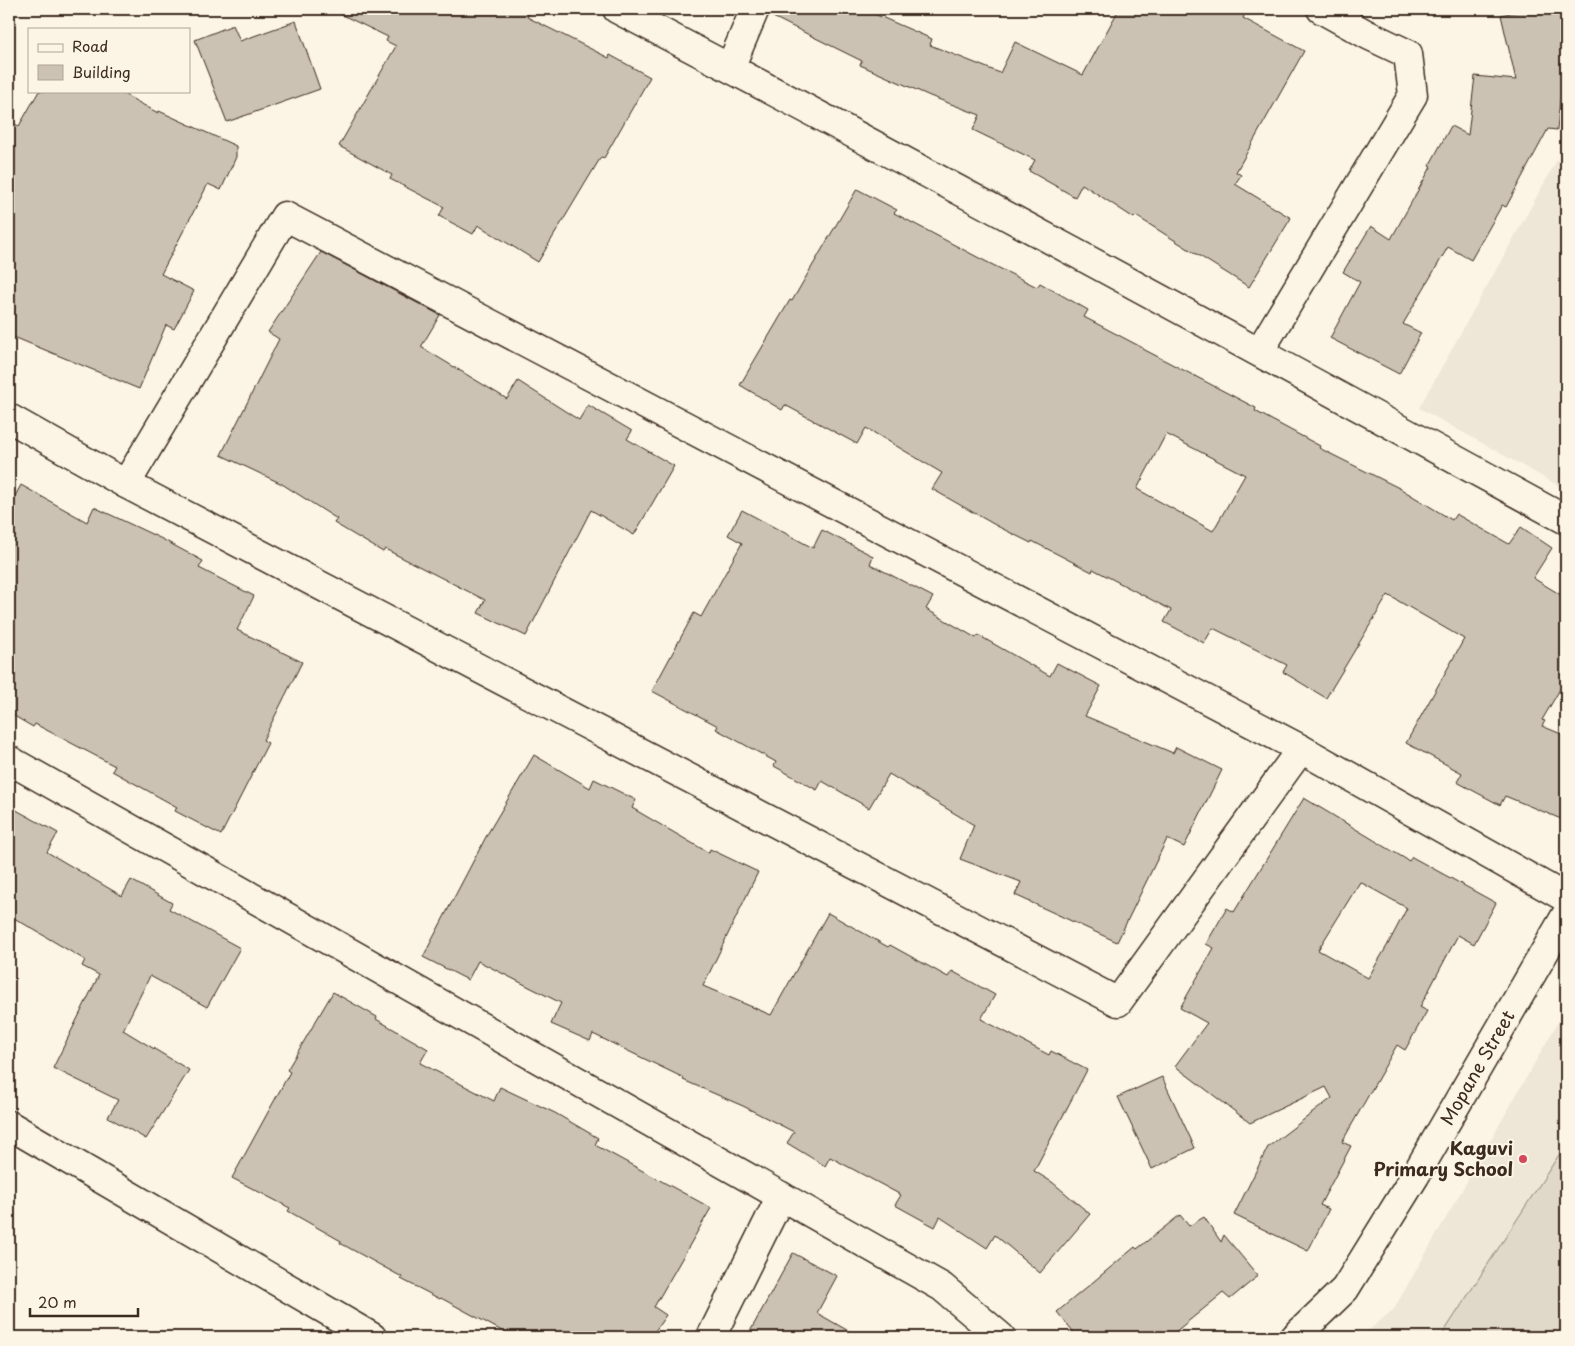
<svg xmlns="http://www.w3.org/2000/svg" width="1575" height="1346" viewBox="0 0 1575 1346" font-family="'Playpen Sans',sans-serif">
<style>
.built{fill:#eee6d6}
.pitch{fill:#e0d8c8;stroke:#8e8173}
.building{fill:#ccc2b3;stroke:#3b2a1e;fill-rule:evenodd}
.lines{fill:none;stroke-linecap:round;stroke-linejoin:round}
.minor-casing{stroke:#3b2a1e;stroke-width:31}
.minor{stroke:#fcf5e5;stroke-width:28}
.poi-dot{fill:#d1495b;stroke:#fcf5e5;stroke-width:2}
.labels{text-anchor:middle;stroke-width:4;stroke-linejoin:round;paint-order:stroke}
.street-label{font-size:18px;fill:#3b2a1e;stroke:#fcf5e5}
.poi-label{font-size:18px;font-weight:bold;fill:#3b2a1e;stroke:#fcf5e5;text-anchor:end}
</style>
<rect width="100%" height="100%" fill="#fcf5e5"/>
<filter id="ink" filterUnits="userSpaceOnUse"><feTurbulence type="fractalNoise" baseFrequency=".02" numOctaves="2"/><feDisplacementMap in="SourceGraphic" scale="10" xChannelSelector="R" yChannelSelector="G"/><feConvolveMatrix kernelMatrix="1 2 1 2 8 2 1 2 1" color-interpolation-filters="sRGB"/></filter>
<g filter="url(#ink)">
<g class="built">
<path d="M 1566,144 L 1566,490 L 1419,408 Z"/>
<path d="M 1566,1008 L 1566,1337 L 1361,1337 L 1394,1309 Z"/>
</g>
<path class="pitch" d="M 1566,1144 L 1566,1337 L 1445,1337 L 1442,1335 Z"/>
<g class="building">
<path d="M 330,9 L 532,9 L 527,17 L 609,58 L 610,55 L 650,77 L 604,158 L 601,157 L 538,262 L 478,225 L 473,234 L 439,216 L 444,207 L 390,179 L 392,175 L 339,146 L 396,46 L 386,41 L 388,37 Z"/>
<path d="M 770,9 L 863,9 L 932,39 L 930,45 L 1000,73 L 1015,42 L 1083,75 L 1119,9 L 1247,9 L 1243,18 L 1304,51 L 1236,172 L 1241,175 L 1235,184 L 1291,218 L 1249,287 L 1136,216 L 1134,218 L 1082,184 L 1075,197 L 1029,171 L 1035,160 L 973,130 L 980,115 L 930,96 L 860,65 L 862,61 L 769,15 Z"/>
<path d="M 1528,9 L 1566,9 L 1566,53 L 1565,53 L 1557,130 L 1548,129 L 1506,207 L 1502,205 L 1471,260 L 1448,247 L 1403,324 L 1421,333 L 1399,374 L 1330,338 L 1360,282 L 1343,272 L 1371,226 L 1391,239 L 1431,167 L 1429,166 L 1451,126 L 1468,135 L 1475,76 L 1516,80 L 1501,15 Z"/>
<path d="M 296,21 L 320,89 L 227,122 L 195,40 L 233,25 L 240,41 Z"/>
<path d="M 39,91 L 118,91 L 158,113 L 159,111 L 236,146 L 236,157 L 221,190 L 208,184 L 161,274 L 194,291 L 174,329 L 166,325 L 139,389 L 9,335 L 9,122 L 19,126 Z"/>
<path d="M 857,189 L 897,210 L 894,213 L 981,259 L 1037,287 L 1040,283 L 1088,310 L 1084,317 L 1143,348 L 1143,349 L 1256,408 L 1255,411 L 1320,446 L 1319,448 L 1401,489 L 1452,520 L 1456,514 L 1509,544 L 1521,527 L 1552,548 L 1533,578 L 1566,598 L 1566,679 L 1542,720 L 1545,721 L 1542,726 L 1566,736 L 1566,821 L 1505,796 L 1500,805 L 1457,782 L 1462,773 L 1406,743 L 1464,639 L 1388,595 L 1326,698 L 1283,672 L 1287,665 L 1213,628 L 1204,643 L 1164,622 L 1171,610 L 1093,569 L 1092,572 L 1032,541 L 1031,543 L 997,526 L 932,489 L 942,473 L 866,428 L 857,444 L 785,405 L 782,410 L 740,385 L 790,300 L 792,301 ZM 1166,434 L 1245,475 L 1213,531 L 1137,489 Z"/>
<path d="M 321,252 L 440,315 L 421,347 L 507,399 L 518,381 L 579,420 L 588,405 L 632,431 L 627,439 L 674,466 L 634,535 L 591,510 L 526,636 L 478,613 L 485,600 L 385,549 L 383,552 L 334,523 L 337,519 L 282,484 L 221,455 L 279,339 L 268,332 Z"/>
<path d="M 21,485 L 87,522 L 94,507 L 162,539 L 203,561 L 199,568 L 254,596 L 237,630 L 302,662 L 263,740 L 268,743 L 221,835 L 175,811 L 177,807 L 112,771 L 115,766 L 35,724 L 33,727 L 9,713 L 9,507 Z"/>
<path d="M 742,510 L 813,548 L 822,530 L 873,556 L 870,564 L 933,597 L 926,609 L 976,638 L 978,635 L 1050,676 L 1057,663 L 1101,686 L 1085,716 L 1173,753 L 1176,747 L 1222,770 L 1184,847 L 1167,839 L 1117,942 L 1015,895 L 1021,882 L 960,859 L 974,825 L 889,774 L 869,808 L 822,781 L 817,790 L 774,766 L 776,762 L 716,729 L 718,726 L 652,691 L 694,613 L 701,617 L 742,543 L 728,535 Z"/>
<path d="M 534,755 L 590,788 L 594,779 L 636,800 L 632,808 L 709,853 L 710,849 L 758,872 L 703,986 L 771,1015 L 828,913 L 888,947 L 890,945 L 948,977 L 952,971 L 995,995 L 981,1019 L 1049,1055 L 1051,1051 L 1087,1070 L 1034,1171 L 1052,1182 L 1090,1214 L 1040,1273 L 995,1235 L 987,1248 L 940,1217 L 935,1227 L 895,1205 L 901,1195 L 830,1157 L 825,1166 L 787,1143 L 794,1132 L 743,1106 L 683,1080 L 684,1078 L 593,1034 L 590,1041 L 551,1024 L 561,1003 L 478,961 L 468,980 L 423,957 L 488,833 Z"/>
<path d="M 1304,798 L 1409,861 L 1412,857 L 1496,903 L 1474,944 L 1458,935 L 1420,1007 L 1427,1011 L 1405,1050 L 1397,1045 L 1342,1142 L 1351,1146 L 1320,1205 L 1329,1209 L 1308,1251 L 1234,1215 L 1268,1147 L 1332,1098 L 1326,1087 L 1250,1123 L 1175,1066 L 1207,1023 L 1180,1008 L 1214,948 L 1206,944 L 1227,908 L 1234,912 ZM 1360,882 L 1407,908 L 1387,946 L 1368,978 L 1318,950 Z"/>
<path d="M 9,806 L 58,833 L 47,852 L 122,896 L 131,880 L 172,903 L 169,909 L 240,948 L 207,1007 L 150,976 L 123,1030 L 189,1070 L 146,1139 L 108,1117 L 118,1100 L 53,1068 L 99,975 L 82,966 L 85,960 L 9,915 Z"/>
<path d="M 333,992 L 377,1017 L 376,1019 L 428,1049 L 420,1063 L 494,1101 L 500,1087 L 555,1113 L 598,1138 L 595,1145 L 711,1208 L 654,1307 L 666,1315 L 651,1337 L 513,1337 L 441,1298 L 440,1299 L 401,1279 L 402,1277 L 340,1243 L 341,1241 L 288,1211 L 290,1208 L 232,1178 L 290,1072 L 287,1070 Z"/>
<path d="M 1162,1077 L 1195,1148 L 1152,1169 L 1118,1097 Z"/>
<path d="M 1180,1215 L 1189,1226 L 1204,1217 L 1221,1242 L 1224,1235 L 1258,1276 L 1230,1299 L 1223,1293 L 1169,1337 L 1078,1337 L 1057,1312 L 1135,1247 L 1137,1249 Z"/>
<path d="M 793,1253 L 837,1276 L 817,1313 L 859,1337 L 747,1337 Z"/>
</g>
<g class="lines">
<defs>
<g id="minor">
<path d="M 617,9 C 935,175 1251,348 1566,520"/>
<path d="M 730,68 L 755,9"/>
<path d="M 1259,352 L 1413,95 L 1408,54 L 1368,35 L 1321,9"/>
<path d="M 9,418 L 126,484 L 1118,1002 L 1301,749"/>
<path d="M 126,484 L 285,216 L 1301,749 L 1566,898"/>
<path d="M 9,760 L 942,1287 L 1001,1337"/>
<path d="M 9,1125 L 372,1337"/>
<path d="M 711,1337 L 781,1196"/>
<path d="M 1295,1337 L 1345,1289 L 1415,1176 L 1566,915"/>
</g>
</defs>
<use href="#minor" class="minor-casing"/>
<use href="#minor" class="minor"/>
</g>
</g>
<circle class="poi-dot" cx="1523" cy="1159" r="5"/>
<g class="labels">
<g class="street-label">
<text transform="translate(1478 1068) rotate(-60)" y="6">Mopane Street</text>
</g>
<g class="poi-label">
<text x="1513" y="1155">Kaguvi<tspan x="1513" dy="21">Primary School</tspan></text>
</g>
</g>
<rect width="1575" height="1346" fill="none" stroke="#fcf5e5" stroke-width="30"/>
<rect x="15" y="15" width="1545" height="1316" fill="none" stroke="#3b2a1e" stroke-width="2" filter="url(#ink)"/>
<rect x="28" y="28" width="162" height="65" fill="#fcf5e5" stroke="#afa495"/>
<rect x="38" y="44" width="25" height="8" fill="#fcf5e5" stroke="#afa495"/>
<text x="72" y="52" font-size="15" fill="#3b2a1e">Road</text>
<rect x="38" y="65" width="25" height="15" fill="#ccc2b3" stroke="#afa495"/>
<text x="72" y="78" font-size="15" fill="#3b2a1e">Building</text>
<path d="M30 1308v8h108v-8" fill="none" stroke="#3b2a1e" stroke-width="2.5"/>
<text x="38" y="1308" font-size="15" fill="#3b2a1e" stroke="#fcf5e5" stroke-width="4" paint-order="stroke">20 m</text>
</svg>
